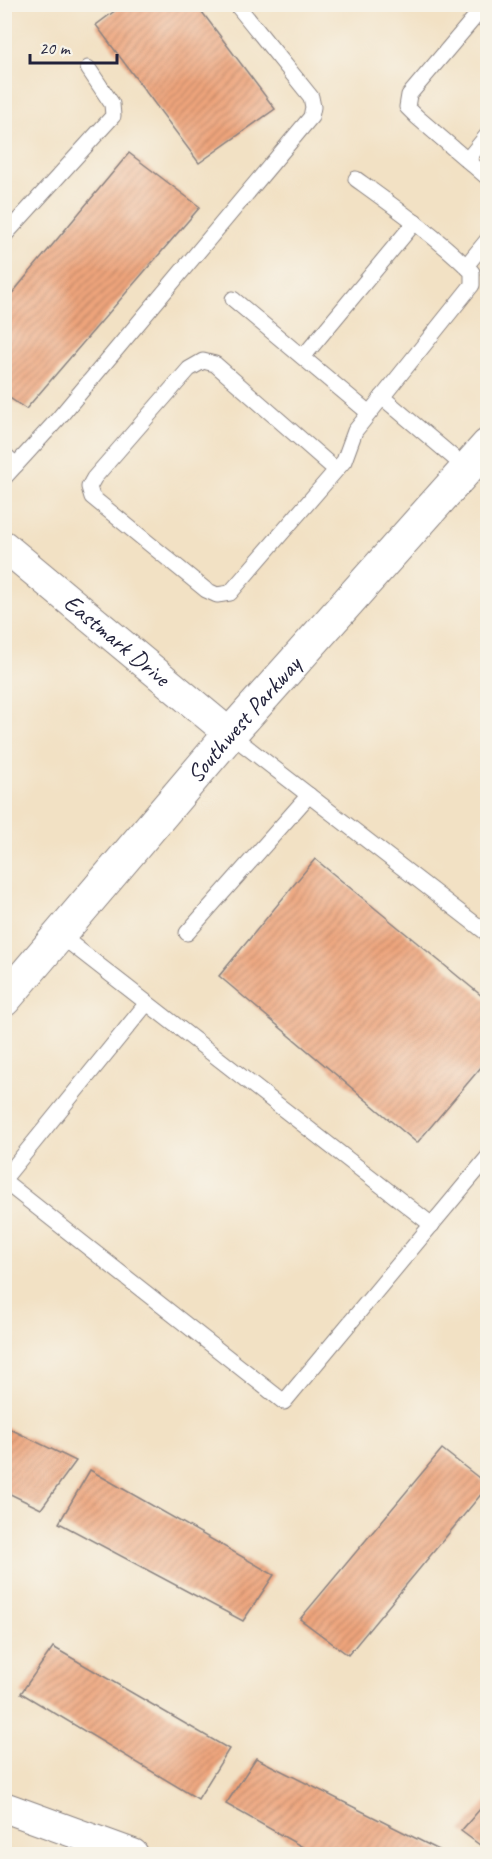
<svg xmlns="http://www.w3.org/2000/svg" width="492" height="1859" viewBox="0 0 492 1859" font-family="Caveat,sans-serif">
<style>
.building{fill:url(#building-hatch)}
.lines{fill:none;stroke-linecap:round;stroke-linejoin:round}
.lane-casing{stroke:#8a8280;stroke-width:17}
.street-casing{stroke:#8a8280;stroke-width:32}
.secondary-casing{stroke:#8a8280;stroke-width:35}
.lane{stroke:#fff;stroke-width:15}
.street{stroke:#fff;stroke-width:30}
.secondary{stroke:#fff;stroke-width:33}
.labels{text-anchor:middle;stroke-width:4.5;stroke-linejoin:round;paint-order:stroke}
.street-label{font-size:24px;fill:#22223b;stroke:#f7f3e8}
</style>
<defs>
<pattern id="building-hatch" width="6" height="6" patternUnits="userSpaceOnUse" patternTransform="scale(1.5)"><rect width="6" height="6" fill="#eea47b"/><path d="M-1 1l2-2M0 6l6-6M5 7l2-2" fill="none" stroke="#c08566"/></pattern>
</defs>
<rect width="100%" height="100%" fill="#f7f3e8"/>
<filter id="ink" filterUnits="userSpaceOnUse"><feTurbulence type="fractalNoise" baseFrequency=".0167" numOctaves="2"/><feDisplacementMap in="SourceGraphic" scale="12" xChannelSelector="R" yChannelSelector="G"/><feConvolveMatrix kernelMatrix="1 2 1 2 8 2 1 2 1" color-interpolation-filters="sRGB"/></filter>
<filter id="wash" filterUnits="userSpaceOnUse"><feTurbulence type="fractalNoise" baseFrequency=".008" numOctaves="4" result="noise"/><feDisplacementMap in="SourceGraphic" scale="24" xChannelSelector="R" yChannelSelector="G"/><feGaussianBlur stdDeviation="1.35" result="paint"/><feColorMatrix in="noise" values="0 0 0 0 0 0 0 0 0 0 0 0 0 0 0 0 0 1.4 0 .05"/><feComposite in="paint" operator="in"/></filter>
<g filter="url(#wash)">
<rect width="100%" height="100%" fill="#f2e1c4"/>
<g id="blocks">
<g class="building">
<path d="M 124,4 L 196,4 L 275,109 L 199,163 L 96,25 Z"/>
<path d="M 129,153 L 200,207 L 26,409 L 4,394 L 4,303 Z"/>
<path d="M 315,859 L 488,1001 L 488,1059 L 417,1143 L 219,976 Z"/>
<path d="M 4,1426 L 76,1461 L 41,1509 L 4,1491 Z"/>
<path d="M 442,1449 L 488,1485 L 488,1486 L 348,1655 L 300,1619 Z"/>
<path d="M 90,1470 L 274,1575 L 243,1621 L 59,1523 Z"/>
<path d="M 53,1647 L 229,1749 L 198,1799 L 21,1693 Z"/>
<path d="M 256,1758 L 447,1854 L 315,1854 L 226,1804 Z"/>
<path d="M 488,1800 L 488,1851 L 461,1831 Z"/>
</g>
</g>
</g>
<g filter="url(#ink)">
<use href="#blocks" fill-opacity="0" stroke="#8a8280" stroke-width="1.5"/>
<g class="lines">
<defs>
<g id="lane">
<path d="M 488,134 L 467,160 L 488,178"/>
<path d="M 467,160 L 417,117 L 407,107 L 409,95 L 486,4"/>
<path d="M 4,236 L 113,116 L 112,104 L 88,68"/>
<path d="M 466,266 L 488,239"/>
<path d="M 233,299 L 369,413"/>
<path d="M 303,357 L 415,222"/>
<path d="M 382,397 L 466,468"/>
<path d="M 4,454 L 16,465"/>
<path d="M 336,470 L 215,364 L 203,361 L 189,369 L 94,478 L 89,487 L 92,497 L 206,590 L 217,595 L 230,593 L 344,461 L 355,431 L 472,285 L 472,272 C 437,237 396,208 356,179"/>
<path d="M 4,478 L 58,419 L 311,117 L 313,107 L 311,97 L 236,4"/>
<path d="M 230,734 L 488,934"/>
<path d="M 187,933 L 309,795"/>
<path d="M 60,935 L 432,1225"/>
<path d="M 4,1179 L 147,1003"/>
<path d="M 4,1181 L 284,1402 L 488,1157"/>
</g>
<g id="street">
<path id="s1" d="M 4,546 L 230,734"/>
<path d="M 4,1807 L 133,1854"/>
</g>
<g id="secondary">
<path id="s2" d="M 4,1000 L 230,734 L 488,445"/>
</g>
</defs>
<use href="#lane" class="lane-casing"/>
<use href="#street" class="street-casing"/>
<use href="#secondary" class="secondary-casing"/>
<use href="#lane" class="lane"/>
<use href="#street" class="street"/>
<use href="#secondary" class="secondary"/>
</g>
</g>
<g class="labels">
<g class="street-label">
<text dy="8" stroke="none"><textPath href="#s1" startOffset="147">Eastmark Drive</textPath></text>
<text dy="8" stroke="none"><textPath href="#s2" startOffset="369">Southwest Parkway</textPath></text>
</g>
</g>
<rect width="492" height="1859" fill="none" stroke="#f7f3e8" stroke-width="24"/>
<path d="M30 54v9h87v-9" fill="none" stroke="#22223b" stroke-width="3"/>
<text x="39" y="54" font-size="18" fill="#22223b" stroke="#f7f3e8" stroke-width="4.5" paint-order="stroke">20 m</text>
</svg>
